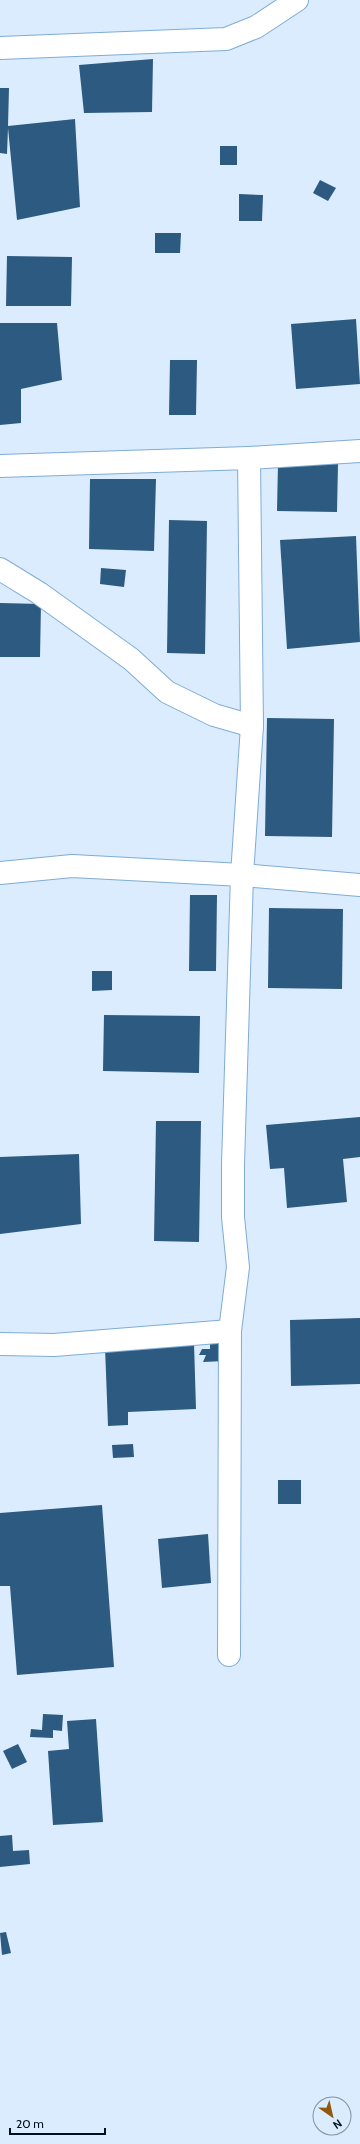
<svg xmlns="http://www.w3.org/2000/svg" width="360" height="2144" viewBox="0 0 360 2144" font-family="Cabin,sans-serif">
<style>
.building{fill:#2c5a81}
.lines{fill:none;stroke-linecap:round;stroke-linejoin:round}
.street-casing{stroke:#7facd6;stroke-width:24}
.street{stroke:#fff;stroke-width:22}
</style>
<rect width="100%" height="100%" fill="#daecfe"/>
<g class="building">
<path d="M 153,59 L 152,112 L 84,113 L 79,65 Z"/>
<path d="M 0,88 L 9,88 L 8,126 L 75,119 L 80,207 L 17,220 L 8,128 L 7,154 L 0,153 Z"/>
<rect x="220" y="146" width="17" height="19"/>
<path d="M 320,180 L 336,188 L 328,201 L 313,193 Z"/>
<path d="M 239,194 L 263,195 L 262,221 L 239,221 Z"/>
<path d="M 155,233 L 181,233 L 180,253 L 155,253 Z"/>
<path d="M 7,256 L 72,257 L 71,306 L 6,306 Z"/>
<path d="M 356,319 L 360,384 L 296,389 L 291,324 Z"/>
<path d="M 0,323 L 57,323 L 62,380 L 21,389 L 21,423 L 0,425 Z"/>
<path d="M 170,360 L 197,360 L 196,415 L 169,415 Z"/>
<path d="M 278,463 L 338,464 L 337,512 L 277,511 Z"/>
<path d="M 90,479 L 156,479 L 154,551 L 89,549 Z"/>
<path d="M 169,520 L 207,521 L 205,654 L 167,653 Z"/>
<path d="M 356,536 L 360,642 L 287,649 L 280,540 Z"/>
<path d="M 101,568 L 126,570 L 124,587 L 100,584 Z"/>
<path d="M 0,603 L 41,604 L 40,657 L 0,657 Z"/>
<path d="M 267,718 L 334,719 L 332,837 L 265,836 Z"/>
<path d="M 190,895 L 217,895 L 216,971 L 189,971 Z"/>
<path d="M 269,908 L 343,909 L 342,989 L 268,988 Z"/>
<path d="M 92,971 L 112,971 L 112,990 L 92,991 Z"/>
<path d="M 104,1015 L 200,1016 L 199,1073 L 103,1071 Z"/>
<path d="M 360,1117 L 360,1157 L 343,1159 L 347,1202 L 287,1208 L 284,1168 L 270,1169 L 266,1125 Z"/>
<path d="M 156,1121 L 201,1121 L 199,1242 L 154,1241 Z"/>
<path d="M 79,1154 L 81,1224 L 0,1234 L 0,1157 Z"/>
<path d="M 360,1318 L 360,1384 L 291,1386 L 290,1320 Z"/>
<path d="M 210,1339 L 225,1339 L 225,1361 L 203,1362 L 206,1355 L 199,1355 L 202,1349 L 210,1349 Z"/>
<path d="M 194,1343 L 196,1409 L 128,1412 L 128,1425 L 108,1426 L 105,1347 Z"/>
<path d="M 133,1444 L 134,1457 L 113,1458 L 112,1445 Z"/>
<rect x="278" y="1480" width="23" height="24"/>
<path d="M 102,1505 L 114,1667 L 17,1675 L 10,1586 L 0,1586 L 0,1513 Z"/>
<path d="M 208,1534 L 211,1583 L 162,1588 L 158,1539 Z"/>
<path d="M 43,1714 L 63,1715 L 62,1731 L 53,1730 L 53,1738 L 30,1737 L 31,1729 L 42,1730 Z"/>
<path d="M 96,1719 L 103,1822 L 53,1825 L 48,1751 L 69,1749 L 67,1721 Z"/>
<path d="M 18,1744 L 27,1762 L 12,1769 L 3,1751 Z"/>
<path d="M 12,1835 L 13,1851 L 29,1850 L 30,1864 L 0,1867 L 0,1836 Z"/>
<path d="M 6,1932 L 11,1953 L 2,1955 L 0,1933 Z"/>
</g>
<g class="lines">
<defs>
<g id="street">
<path d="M 0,48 L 226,39 L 256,27 L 297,0"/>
<path d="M 249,458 L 360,451"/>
<path d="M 0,466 L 249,458 L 252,726 L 242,875 L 233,1164 L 233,1217 L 238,1267 L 230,1331 L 229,1655"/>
<path d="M 0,569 L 39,593 L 131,659 L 167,692 L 214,715 L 252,726"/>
<path d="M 0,873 L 72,866 L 242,875 L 360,885"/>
<path d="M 0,1344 L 54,1345 L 230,1331"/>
</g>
</defs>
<use href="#street" class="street-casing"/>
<use href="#street" class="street"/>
</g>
<g transform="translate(332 2116) rotate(146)"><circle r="19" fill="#daecfe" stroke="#8393a4"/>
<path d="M0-3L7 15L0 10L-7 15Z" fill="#90590f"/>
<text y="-6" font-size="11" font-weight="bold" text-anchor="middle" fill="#010e1c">N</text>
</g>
<path d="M10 2128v6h95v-6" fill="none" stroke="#010e1c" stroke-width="2"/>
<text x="16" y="2128" font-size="12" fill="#010e1c" stroke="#daecfe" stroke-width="3" paint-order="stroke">20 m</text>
</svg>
